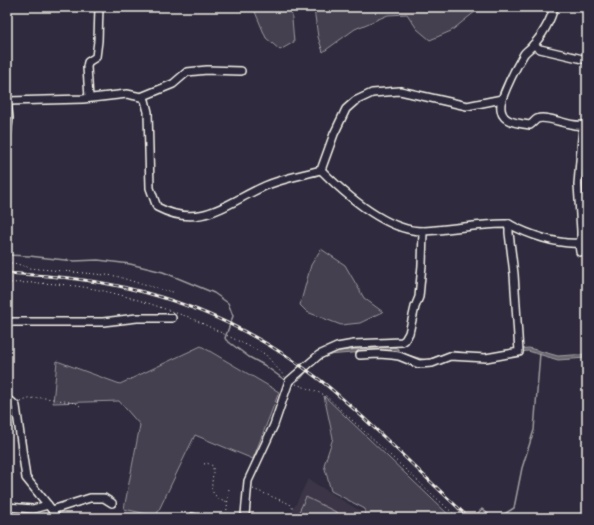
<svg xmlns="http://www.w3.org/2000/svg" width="594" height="525" viewBox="0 0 594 525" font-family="Itim,sans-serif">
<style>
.built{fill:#3b3647}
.green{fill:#454050;stroke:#9c989c}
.water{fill:#6a6670;stroke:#a19ea0}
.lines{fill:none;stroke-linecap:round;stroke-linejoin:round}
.stream{stroke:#a19ea0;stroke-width:1.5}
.minor-casing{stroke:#f4f1e8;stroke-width:10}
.path{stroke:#f4f1e8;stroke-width:1;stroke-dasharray:1 3;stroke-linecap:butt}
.minor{stroke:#2f2a3d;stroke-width:7}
.rail-casing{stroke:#f4f1e8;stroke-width:3}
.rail{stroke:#2f2a3d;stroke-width:1.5;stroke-dasharray:4.5;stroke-linecap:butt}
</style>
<rect width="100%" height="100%" fill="#2f2a3d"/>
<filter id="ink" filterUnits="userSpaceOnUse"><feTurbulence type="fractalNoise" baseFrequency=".025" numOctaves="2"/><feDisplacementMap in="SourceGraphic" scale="8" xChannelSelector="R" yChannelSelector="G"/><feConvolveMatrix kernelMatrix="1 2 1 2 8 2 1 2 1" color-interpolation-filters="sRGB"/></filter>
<g filter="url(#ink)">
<path class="built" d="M 308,479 L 360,511 L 358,518 L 289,518 Z"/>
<g class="green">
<path d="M 253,7 L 291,7 L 294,42 L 280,50 L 266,38 Z"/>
<path d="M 312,7 L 481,7 L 451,31 L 430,40 L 417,29 L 407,14 L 388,15 L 355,29 L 323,52 L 318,37 L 314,9 Z"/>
<path d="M 321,249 L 345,265 L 364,298 L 383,312 L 360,323 L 341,325 L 307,312 L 300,305 L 311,265 Z"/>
<path d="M 201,346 L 279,392 L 253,459 L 195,435 L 156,516 L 124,509 L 140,425 L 119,401 L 53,403 L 57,361 L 120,384 Z"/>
<path d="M 324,396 L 452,518 L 366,518 L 365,509 L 331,491 L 324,465 L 333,438 Z"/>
<path d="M 306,497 L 342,515 L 341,518 L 296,518 Z"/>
</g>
<path class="water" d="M 392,347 L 397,348 L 401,353 L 426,360 L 452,351 L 474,354 L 487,354 L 506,350 L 529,348 L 558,356 L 587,354 L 587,358 L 558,360 L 528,351 L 427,362 L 401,355 L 396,351 L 388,350 L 328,355 L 316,362 L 327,353 L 335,351 Z"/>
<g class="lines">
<g class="stream">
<path d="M 7,255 L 29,256 L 74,261 L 98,260 L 130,264 L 163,272 L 214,293 L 228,303 L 233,316 L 225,338 L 226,340 L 249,357 L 264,365 L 286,381"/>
<path d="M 291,385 L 301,378 L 311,366"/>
<path d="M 473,518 L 482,509 L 493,518"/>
<path d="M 498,518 L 514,508 L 522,468 L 534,430 L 540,353"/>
</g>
<defs>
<g id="minor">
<path d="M 533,45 L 540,49 L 587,60"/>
<path d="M 141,97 L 173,84 L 187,72 L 207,70 L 241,71"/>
<path d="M 89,98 L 87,67 L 88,62 L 96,57 L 98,41 L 99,7"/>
<path d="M 502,99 C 496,121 513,123 530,125 C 532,124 535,120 537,119 C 548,114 573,130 587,124"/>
<path d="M 7,101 L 9,118 L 7,136"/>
<path d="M 8,101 L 83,99 L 127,94 L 141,97 L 145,100 L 148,112 L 150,188 L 157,207 C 201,230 226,203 265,186 C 283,178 303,175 321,170 L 334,134 L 346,109 L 355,101 L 372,93 L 400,91 L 467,106 L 502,99 C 508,83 515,69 524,54 C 526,51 530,49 533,45 C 542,36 551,20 554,7"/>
<path d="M 321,170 C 345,194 388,232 424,231 C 452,230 480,223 509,224 L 509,233 L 514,274 L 519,352 L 486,358 L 450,356 L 432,363 L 419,364 L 399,356 L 392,355 L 379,354 L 360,355"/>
<path d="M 509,224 C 527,234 558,245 579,243 L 581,239 L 581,231 L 578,184 L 583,126"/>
<path d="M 579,243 L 580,252"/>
<path d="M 7,322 L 103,322 L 137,318 L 172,318"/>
<path d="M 7,401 L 12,402 L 16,406 L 26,478 L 52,510 L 56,518"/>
<path d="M 7,507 L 33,509 L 48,505"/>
<path d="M 52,510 L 90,498 L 104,498 L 112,503"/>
<path d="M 191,518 L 192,517 L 196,518"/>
<path d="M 244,518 L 245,515 L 248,481 L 274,425 L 289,381 L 319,355 L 337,347 L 354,344 L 402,342 L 405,340 L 409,333 L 415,307 L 419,297 L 422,265 L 423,231"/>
</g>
</defs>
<use href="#minor" class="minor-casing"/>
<g class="path">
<path d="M 7,263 L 14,263 L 30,268 L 116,276 L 144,285 L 173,292"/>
<path d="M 7,283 C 40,282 76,284 108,292 C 130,297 152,304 173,312"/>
<path d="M 176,313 L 189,317 L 265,354 L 285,377"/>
<path d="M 296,384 L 325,395 L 458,518"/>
<path d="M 21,402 C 37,393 59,401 76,403 L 80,406"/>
<path d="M 204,464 L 207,463 L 213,466 C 214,486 204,494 228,502"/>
<path d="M 253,489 L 290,504 L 293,509"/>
<path d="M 226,518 L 229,488"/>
</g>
<use href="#minor" class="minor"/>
<defs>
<path id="rail" d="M 7,273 C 47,276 88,278 127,288 C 197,304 263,336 320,380 C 343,398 364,418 385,438 C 413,465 441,492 469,518"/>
</defs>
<use href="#rail" class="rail-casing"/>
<use href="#rail" class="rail"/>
</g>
</g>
<rect width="594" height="525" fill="none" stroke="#2f2a3d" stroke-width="24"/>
<rect x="12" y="12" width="570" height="501" fill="none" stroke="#f4f1e8" stroke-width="1.5" filter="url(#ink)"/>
</svg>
